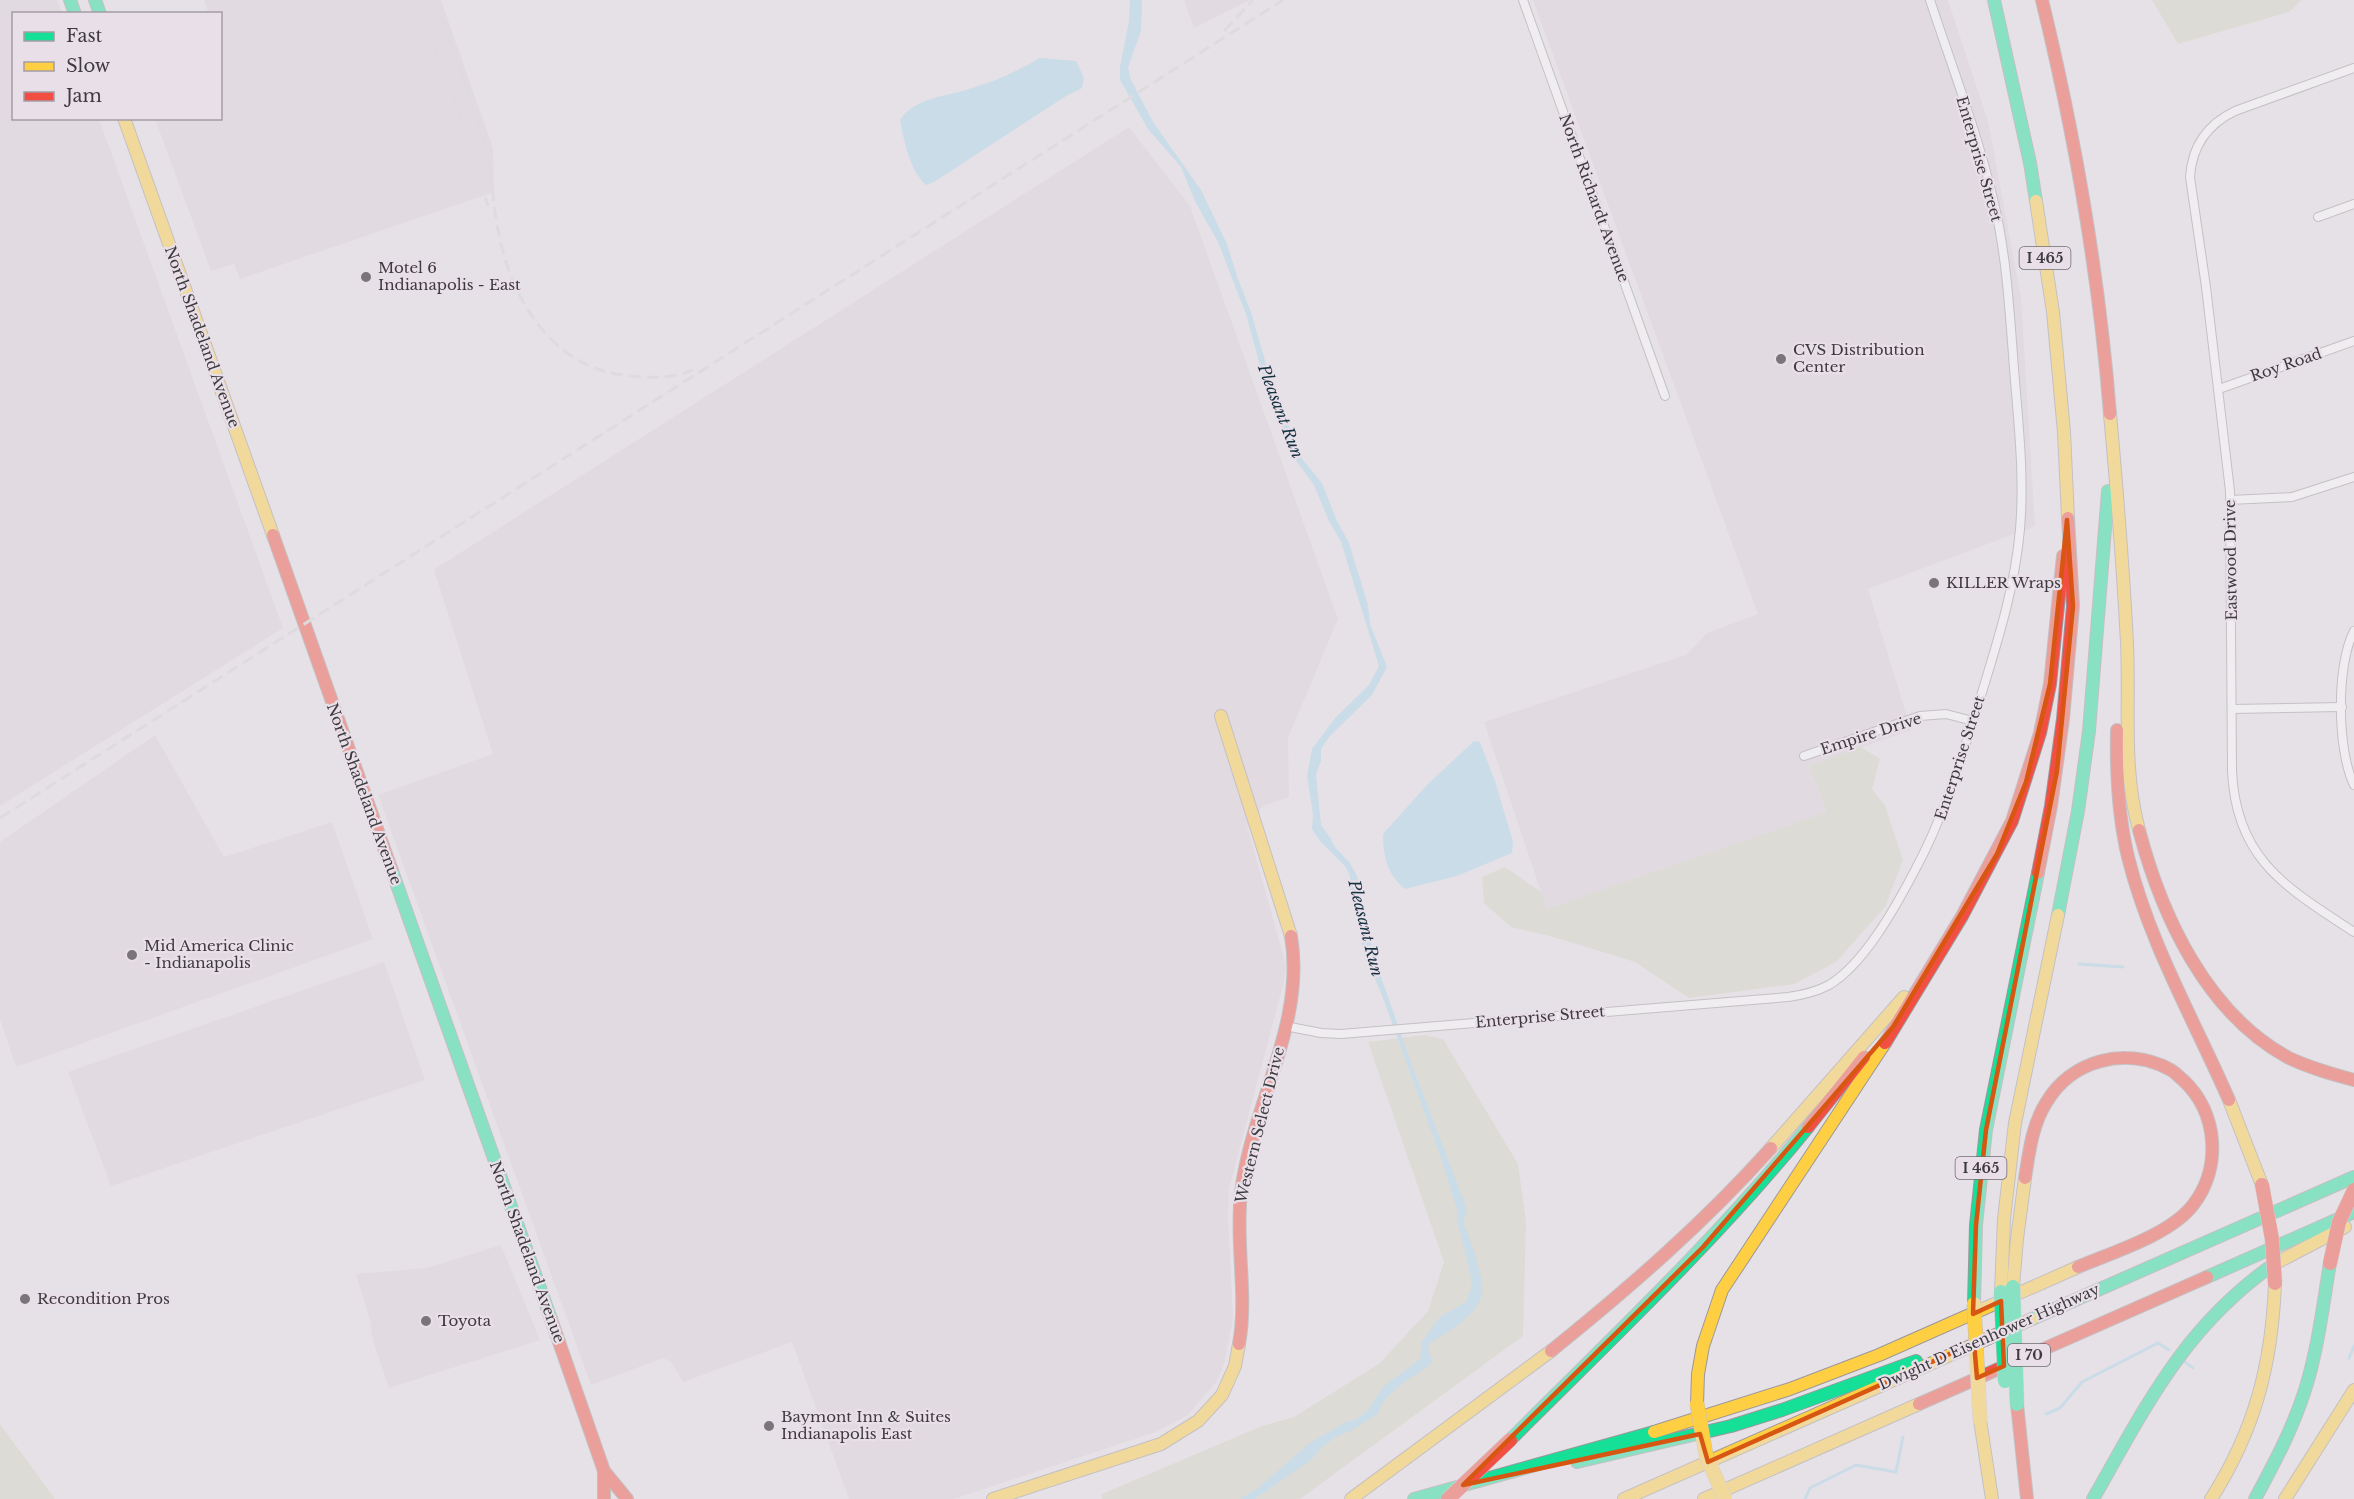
<svg xmlns="http://www.w3.org/2000/svg" width="2354" height="1499" viewBox="0 0 2354 1499" font-family="'Libre Baskerville',serif">
<style>
.built{fill:#dcd2db}
.green{fill:#d3d2c1}
.water{fill:#a9d4ea}
.lines{fill:none;stroke-linecap:round;stroke-linejoin:round}
.stream{stroke:#a9d4ea;stroke-width:3}
.street-casing{stroke:#9b979b;stroke-width:10}
.fast-casing{stroke:#9b979b;stroke-width:14}
.slow-casing{stroke:#9b979b;stroke-width:14}
.jam-casing{stroke:#9b979b;stroke-width:14}
.street{stroke:#fbfafb;stroke-width:8}
.fast{stroke:#16e098;stroke-width:12}
.slow{stroke:#ffcf43;stroke-width:12}
.jam{stroke:#f24e42;stroke-width:12}
.rail{stroke:#d2d2d2;stroke-width:3;stroke-dasharray:12 6;stroke-linecap:butt}
.fast-bridge-casing{stroke:#c1bfc1;stroke-width:15;stroke-linecap:butt}
.slow-bridge-casing{stroke:#c1bfc1;stroke-width:15;stroke-linecap:butt}
.jam-bridge-casing{stroke:#c1bfc1;stroke-width:15;stroke-linecap:butt}
.fast-bridge{stroke:#16e098;stroke-width:14}
.slow-bridge{stroke:#ffcf43;stroke-width:14}
.jam-bridge{stroke:#f24e42;stroke-width:14}
.marked{fill:none;stroke:#d75611;stroke-width:4.5;stroke-linejoin:round}
.poi-dot{fill:#797579;stroke:#e8dfe8;stroke-width:2}
.labels{text-anchor:middle;stroke-width:4.5;stroke-linejoin:round;paint-order:stroke}
.shield{fill:#e8dfe8;stroke:#716c71;stroke-width:1.5}
.shield-label{font-size:14px;font-weight:bold;fill:#3e3b3e}
.street-label{font-size:15px;fill:#3e3b3e;stroke:#e8dfe8}
.poi-label{font-size:15px;fill:#3e3b3e;stroke:#e8dfe8;text-anchor:start}
.water-label{font-size:16px;font-style:italic;fill:#14323f;stroke:#e8dfe8}
</style>
<rect width="100%" height="100%" fill="#e6e1e6"/>
<g class="built">
<path d="M 0,0 L 57,0 L 62,13 L 14,14 L 14,118 L 99,119 L 283,628 L 0,806 Z"/>
<path d="M 204,0 L 441,0 L 493,148 L 494,192 L 240,279 L 234,264 L 211,271 L 155,119 L 220,118 L 220,14 L 204,13 L 208,12 Z"/>
<path d="M 1184,0 L 1250,0 L 1194,28 Z"/>
<path d="M 1533,0 L 1948,0 L 1988,121 L 2021,298 L 2035,526 L 1868,589 L 1911,730 L 1809,766 L 1827,812 L 1547,910 L 1484,722 L 1686,655 L 1707,633 L 1758,614 Z"/>
<path d="M 1129,127 L 1190,206 L 1338,619 L 1288,738 L 1289,797 L 1263,806 L 1247,826 L 1286,965 L 1284,981 L 1229,1189 L 1228,1215 L 1233,1318 L 1225,1361 L 1217,1381 L 1188,1415 L 1156,1432 L 954,1499 L 849,1499 L 792,1342 L 683,1382 L 671,1362 L 663,1358 L 591,1385 L 378,795 L 493,754 L 434,570 L 438,567 Z"/>
<path d="M 155,735 L 224,857 L 332,822 L 373,939 L 16,1067 L 0,1019 L 0,842 Z"/>
<path d="M 384,962 L 425,1080 L 111,1186 L 68,1072 Z"/>
<path d="M 501,1245 L 540,1340 L 389,1388 L 373,1341 L 370,1320 L 356,1274 L 427,1268 Z"/>
</g>
<g class="green">
<path d="M 2152,0 L 2302,0 L 2289,12 L 2178,44 Z"/>
<path d="M 1861,747 L 1880,759 L 1872,789 L 1885,806 L 1903,860 L 1885,907 L 1836,962 L 1794,984 L 1689,998 L 1635,962 L 1550,936 L 1511,927 L 1484,903 L 1482,877 L 1505,867 L 1541,892 L 1547,909 L 1827,812 L 1809,766 Z"/>
<path d="M 1425,1035 L 1443,1039 L 1518,1164 L 1526,1222 L 1523,1336 L 1300,1499 L 1102,1499 L 1102,1494 L 1262,1426 L 1294,1417 L 1380,1363 L 1428,1311 L 1444,1262 L 1368,1042 Z"/>
<path d="M 0,1424 L 55,1499 L 0,1499 Z"/>
</g>
<g class="water">
<path d="M 1130,0 L 1142,0 L 1141,31 L 1128,67 L 1130,78 L 1153,122 L 1201,190 L 1227,244 L 1238,279 L 1251,312 L 1273,388 L 1303,460 L 1322,483 L 1336,519 L 1349,543 L 1368,605 L 1370,624 L 1387,667 L 1372,695 L 1330,736 L 1321,749 L 1321,761 L 1316,774 L 1321,825 L 1331,839 L 1334,846 L 1350,863 L 1357,876 L 1374,957 L 1410,1060 L 1464,1201 L 1467,1211 L 1463,1221 C 1469,1237 1487,1282 1481,1298 C 1473,1318 1446,1334 1428,1344 L 1432,1363 C 1416,1376 1382,1393 1378,1414 L 1352,1430 L 1334,1438 L 1321,1448 L 1311,1460 L 1255,1499 L 1239,1499 L 1258,1488 L 1311,1442 L 1346,1422 L 1357,1419 L 1368,1410 L 1383,1387 L 1420,1359 L 1422,1342 L 1433,1326 L 1440,1317 L 1466,1302 L 1472,1286 L 1470,1272 L 1457,1221 L 1457,1210 L 1441,1158 L 1382,995 L 1364,954 L 1350,892 L 1350,876 L 1346,867 L 1321,842 L 1312,829 L 1313,815 L 1307,776 L 1312,749 L 1336,717 L 1369,685 L 1379,666 L 1341,542 L 1329,521 L 1314,485 L 1297,462 L 1289,445 L 1267,391 L 1246,314 L 1218,242 L 1195,201 L 1181,167 L 1148,129 L 1120,80 L 1120,67 L 1129,21 Z"/>
<path d="M 1040,58 L 1076,61 L 1084,78 L 1082,88 L 1066,96 L 934,182 L 926,185 C 910,171 904,141 900,120 C 915,98 942,97 966,90 C 975,87 984,84 993,81 C 1009,75 1024,67 1040,58 Z"/>
<path d="M 1474,741 L 1480,742 L 1496,784 L 1513,842 L 1512,853 L 1457,876 L 1405,889 C 1387,875 1383,855 1383,834 L 1426,786 Z"/>
</g>
<g class="lines">
<g class="stream">
<path d="M 2079,964 L 2123,967"/>
<path d="M 2349,1358 L 2354,1346"/>
<path d="M 2185,1362 L 2193,1368"/>
<path d="M 2046,1414 L 2060,1408 L 2082,1382 L 2158,1343 L 2169,1350"/>
<path d="M 1805,1499 L 1810,1488 L 1856,1465 L 1896,1472 L 1903,1437"/>
</g>
<defs>
<g id="street">
<path d="M 1523,0 L 1665,396"/>
<path d="M 2354,68 L 2235,111 C 2208,124 2192,146 2190,177 L 2206,287 L 2230,491 L 2232,771 C 2236,860 2287,888 2354,932"/>
<path d="M 2318,217 L 2354,204"/>
<path d="M 2219,389 L 2354,341"/>
<path d="M 2230,500 L 2292,497 L 2354,477"/>
<path d="M 2354,631 C 2336,665 2337,750 2354,785"/>
<path d="M 2232,709 L 2342,707"/>
<path d="M 1804,756 L 1920,716 L 1946,714 L 1973,721"/>
<path d="M 1285,1026 L 1321,1033 L 1341,1034 L 1788,997 C 1803,995 1816,992 1829,985 C 1864,964 1895,908 1914,872 C 1944,817 1961,759 1980,699 C 1997,643 2015,588 2020,529 C 2025,471 2017,413 2013,355 C 2009,304 2006,253 1994,203 C 1978,134 1952,67 1930,0"/>
</g>
<g id="fast">
<path d="M 70,0 L 75,14"/>
<path d="M 95,0 L 100,14"/>
<path d="M 1994,0 L 2030,163 L 2036,201"/>
<path d="M 392,871 L 551,1319"/>
<path d="M 2058,915 L 2078,811 L 2089,731 L 2108,491"/>
<path d="M 2207,1277 L 2354,1212"/>
<path d="M 1974,1304 L 1976,1225 L 1986,1130 L 2038,873"/>
<path d="M 2032,1319 L 2354,1177"/>
<path d="M 1510,1440 C 1612,1338 1717,1239 1808,1127"/>
<path d="M 1577,1462 L 1731,1426 L 1782,1410 L 1916,1361"/>
<path d="M 1414,1499 L 1654,1432"/>
<path d="M 2093,1499 C 2146,1406 2184,1327 2274,1264"/>
<path d="M 2255,1499 C 2274,1464 2293,1428 2305,1390 C 2318,1349 2323,1305 2330,1263"/>
</g>
<g id="slow">
<path d="M 124,118 L 273,535"/>
<path d="M 2036,201 L 2053,312 L 2064,432 L 2068,518"/>
<path d="M 2110,414 C 2117,491 2123,567 2127,643 C 2130,708 2122,767 2139,830"/>
<path d="M 1221,716 L 1291,936"/>
<path d="M 2229,1100 L 2262,1185"/>
<path d="M 1771,1148 L 1904,997"/>
<path d="M 2274,1264 L 2345,1227"/>
<path d="M 2013,1287 L 2017,1239 L 2025,1178"/>
<path d="M 2001,1292 L 2004,1219 L 2015,1123 L 2058,915"/>
<path d="M 1697,1404 L 1698,1374 L 1703,1346 L 1722,1290 L 1885,1043"/>
<path d="M 1980,1420 L 1992,1499"/>
<path d="M 1654,1432 L 1790,1389 L 1879,1355 L 2078,1267"/>
<path d="M 993,1499 L 1161,1444 L 1198,1421 L 1222,1395 L 1235,1366 L 1239,1344"/>
<path d="M 1351,1499 L 1551,1351"/>
<path d="M 1624,1499 L 2032,1319"/>
<path d="M 1704,1499 L 1919,1404"/>
<path d="M 2211,1499 C 2255,1430 2272,1364 2275,1283"/>
<path d="M 2285,1499 L 2354,1390"/>
</g>
<g id="jam">
<path d="M 2042,0 C 2075,136 2099,274 2110,414"/>
<path d="M 273,535 L 392,871"/>
<path d="M 2117,730 C 2116,773 2118,815 2128,857 C 2149,942 2194,1020 2229,1100"/>
<path d="M 2139,830 C 2162,917 2207,1014 2289,1058 C 2310,1068 2332,1074 2354,1080"/>
<path d="M 2038,873 L 2051,806 L 2063,719 L 2073,606 L 2068,518"/>
<path d="M 1885,1043 L 1962,916 L 2012,821 L 2040,733 L 2050,684 L 2063,556"/>
<path d="M 1808,1127 L 1864,1057"/>
<path d="M 2025,1178 C 2029,1153 2032,1125 2046,1103 C 2071,1060 2125,1046 2169,1069 C 2174,1071 2179,1077 2183,1080 C 2218,1112 2222,1168 2193,1205 C 2170,1235 2113,1252 2078,1267"/>
<path d="M 551,1319 L 604,1471 L 604,1499"/>
<path d="M 1239,1344 C 1248,1295 1235,1243 1241,1193 C 1251,1107 1306,1024 1291,936"/>
<path d="M 1551,1351 C 1629,1288 1704,1223 1771,1148"/>
<path d="M 1919,1404 L 2207,1277"/>
<path d="M 2017,1404 L 2027,1499"/>
<path d="M 604,1471 L 627,1499"/>
</g>
</defs>
<use href="#street" class="street-casing"/>
<use href="#fast" class="fast-casing"/>
<use href="#slow" class="slow-casing"/>
<use href="#jam" class="jam-casing"/>
<use href="#street" class="street"/>
<use href="#fast" class="fast"/>
<use href="#slow" class="slow"/>
<use href="#jam" class="jam"/>
<g class="rail">
<path d="M 436,0 L 484,139 C 492,169 492,200 498,230 C 510,294 547,361 616,374 C 642,378 668,380 693,370"/>
<path d="M 422,10 L 465,131 L 488,206"/>
<path d="M 1224,31 L 1253,0"/>
<path d="M 0,818 L 1283,0"/>
</g>
<defs>
<g id="fast-bridge">
<path d="M 2013,1287 L 2017,1404"/>
<path d="M 2001,1292 L 2005,1381"/>
</g>
<g id="slow-bridge">
<path d="M 1974,1304 L 1980,1420"/>
<path d="M 1697,1404 L 1706,1455 L 1725,1499"/>
</g>
<g id="jam-bridge">
<path d="M 2262,1185 L 2272,1239 L 2275,1283"/>
<path d="M 2330,1263 L 2339,1222 L 2354,1190"/>
<path d="M 1448,1499 L 1510,1440"/>
</g>
</defs>
<use href="#fast-bridge" class="fast-bridge-casing"/>
<use href="#slow-bridge" class="slow-bridge-casing"/>
<use href="#jam-bridge" class="jam-bridge-casing"/>
<use href="#fast-bridge" class="fast-bridge"/>
<use href="#slow-bridge" class="slow-bridge"/>
<use href="#jam-bridge" class="jam-bridge"/>
</g>
<path d="M0 0H2354V1499H0ZM 2067,520 L 2073,606 L 2057,771 L 1986,1130 L 1976,1225 L 1973,1314 L 2001,1301 L 2004,1366 L 1977,1378 L 1974,1343 L 1708,1462 L 1700,1434 L 1463,1485 L 1703,1247 L 1893,1027 L 1997,854 L 2026,782 L 2050,684 Z" fill="#e6e1e6" fill-opacity=".55" fill-rule="evenodd"/>
<path class="marked" d="M 2067,520 L 2073,606 L 2057,771 L 1986,1130 L 1976,1225 L 1973,1314 L 2001,1301 L 2004,1366 L 1977,1378 L 1974,1343 L 1708,1462 L 1700,1434 L 1463,1485 L 1703,1247 L 1893,1027 L 1997,854 L 2026,782 L 2050,684 Z"/>
<g class="poi-dot">
<circle cx="366" cy="277" r="6"/>
<circle cx="1781" cy="359" r="6"/>
<circle cx="1934" cy="583" r="6"/>
<circle cx="132" cy="955" r="6"/>
<circle cx="25" cy="1299" r="6"/>
<circle cx="426" cy="1321" r="6"/>
<circle cx="769" cy="1426" r="6"/>
</g>
<g class="labels">
<g class="shield">
<rect x="2019.5" y="247" width="51" height="22" rx="4.5"/>
<rect x="1955.5" y="1157" width="51" height="22" rx="4.5"/>
<rect x="2008" y="1344" width="42" height="22" rx="4.5"/>
</g>
<g class="shield-label">
<text x="2045" y="263">I 465</text>
<text x="1981" y="1173">I 465</text>
<text x="2029" y="1360">I 70</text>
</g>
<g class="street-label">
<text transform="translate(1979 159) rotate(74)" y="5">Enterprise Street</text>
<text transform="translate(1594 198) rotate(70)" y="5">North Richardt Avenue</text>
<text transform="translate(202 337) rotate(70)" y="5">North Shadeland Avenue</text>
<text transform="translate(2286 365) rotate(-19)" y="5">Roy Road</text>
<text transform="translate(2231 560) rotate(-91)" y="5">Eastwood Drive</text>
<text transform="translate(1871 734) rotate(-18)" y="5">Empire Drive</text>
<text transform="translate(1960 758) rotate(-72)" y="5">Enterprise Street</text>
<text transform="translate(364 794) rotate(70)" y="5">North Shadeland Avenue</text>
<text transform="translate(1540 1017) rotate(-5)" y="5">Enterprise Street</text>
<text transform="translate(1260 1125) rotate(-76)" y="5">Western Select Drive</text>
<text transform="translate(527 1252) rotate(70)" y="5">North Shadeland Avenue</text>
<text transform="translate(1989 1337) rotate(-24)" y="5">Dwight D Eisenhower Highway</text>
</g>
<g class="poi-label">
<text x="378" y="273">Motel 6<tspan x="378" dy="17">Indianapolis - East</tspan></text>
<text x="1793" y="355">CVS Distribution<tspan x="1793" dy="17">Center</tspan></text>
<text x="1946" y="588">KILLER Wraps</text>
<text x="144" y="951">Mid America Clinic<tspan x="144" dy="17">- Indianapolis</tspan></text>
<text x="37" y="1304">Recondition Pros</text>
<text x="438" y="1326">Toyota</text>
<text x="781" y="1422">Baymont Inn &amp; Suites<tspan x="781" dy="17">Indianapolis East</tspan></text>
</g>
<g class="water-label">
<text transform="translate(1281 411) rotate(69)" y="6">Pleasant Run</text>
<text transform="translate(1366 928) rotate(76)" y="6">Pleasant Run</text>
</g>
</g>
<rect x="12" y="12" width="210" height="108" fill="#e8dfe8" stroke="#a49da4" stroke-width="1.5"/>
<rect x="24" y="32" width="30" height="9" fill="#16e098" stroke="#a49da4" stroke-width="1.5"/>
<text x="66" y="42" font-size="18" fill="#3e3b3e">Fast</text>
<rect x="24" y="62" width="30" height="9" fill="#ffcf43" stroke="#a49da4" stroke-width="1.5"/>
<text x="66" y="72" font-size="18" fill="#3e3b3e">Slow</text>
<rect x="24" y="92" width="30" height="9" fill="#f24e42" stroke="#a49da4" stroke-width="1.5"/>
<text x="66" y="102" font-size="18" fill="#3e3b3e">Jam</text>
</svg>
